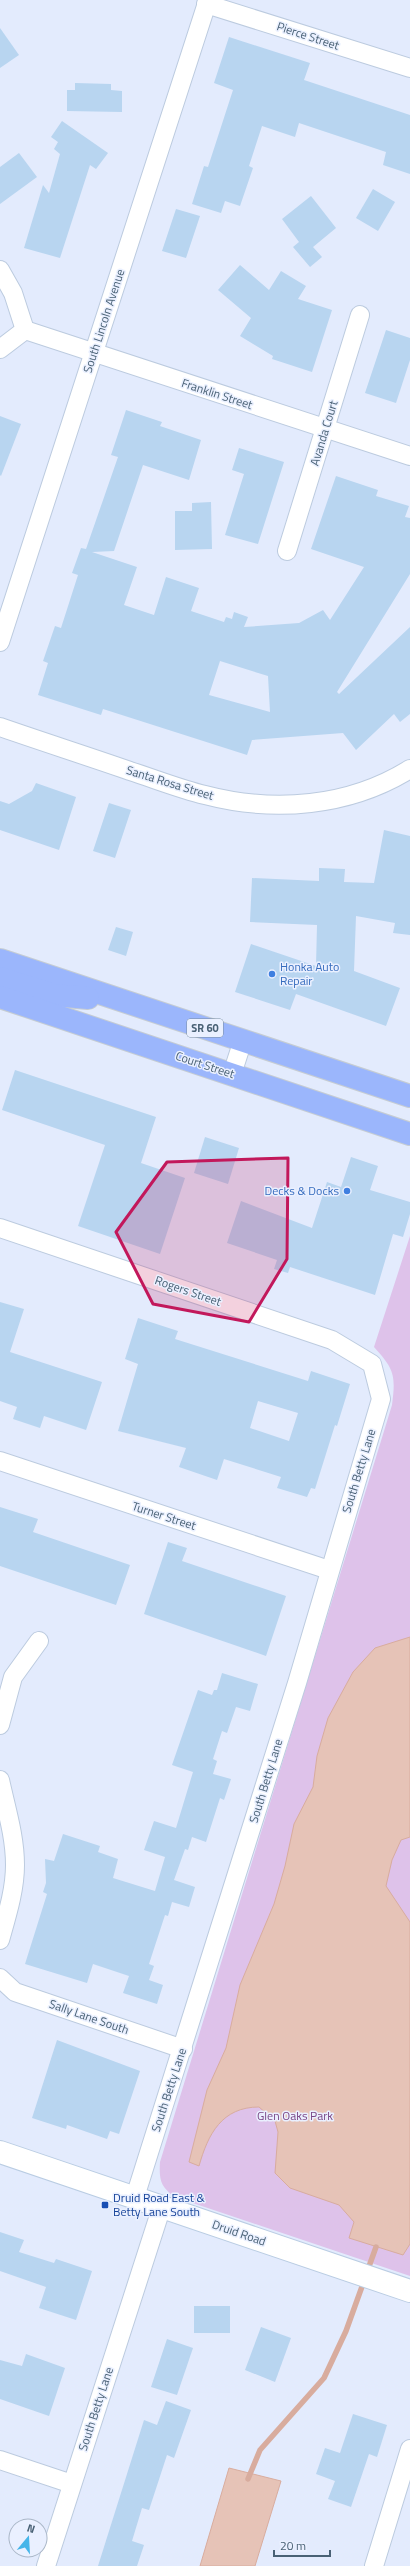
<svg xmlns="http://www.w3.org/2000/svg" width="410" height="2566" viewBox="0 0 410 2566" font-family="'Titillium Web',sans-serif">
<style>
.green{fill:#dec2ea}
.water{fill:#e6c3b7;stroke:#d8ac9e}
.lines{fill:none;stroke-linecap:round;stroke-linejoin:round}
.stream{stroke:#d8ac9e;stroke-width:5.5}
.building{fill:#b8d5f0;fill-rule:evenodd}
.street-casing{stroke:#bccbdf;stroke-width:20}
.secondary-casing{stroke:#bacde3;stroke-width:24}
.primary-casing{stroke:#c5ccd3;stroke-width:24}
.street{stroke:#fff;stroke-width:18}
.secondary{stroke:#fff;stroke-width:22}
.primary{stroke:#9bb6fc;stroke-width:22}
.marked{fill:#c2185b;fill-opacity:0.2;stroke:#c2185b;stroke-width:3;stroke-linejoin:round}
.shop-dot{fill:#3f7fe0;stroke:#eaf0ff;stroke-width:1.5}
.transit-dot{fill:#1a4fb4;stroke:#eaf0ff;stroke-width:1.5}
.labels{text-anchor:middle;stroke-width:3;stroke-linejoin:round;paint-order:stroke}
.shield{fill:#eaf0ff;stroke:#798c9e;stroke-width:1}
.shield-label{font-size:11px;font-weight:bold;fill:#496175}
.street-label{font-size:12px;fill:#496175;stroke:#eaf0ff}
.shop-label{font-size:12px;fill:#366cbe;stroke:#eaf0ff;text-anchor:start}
.park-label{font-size:12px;fill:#7a4687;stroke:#eaf0ff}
.transit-label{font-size:12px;fill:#164399;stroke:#eaf0ff;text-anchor:start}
</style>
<rect width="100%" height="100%" fill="#e3ebfd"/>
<path class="green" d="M 410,1236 L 410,2276 L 175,2197 C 160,2187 159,2179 160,2162 L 392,1405 C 396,1375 394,1369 374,1347 Z"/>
<g class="water">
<path d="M 410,1637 L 410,1837 L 401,1840 L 392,1860 L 386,1886 L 410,1922 L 410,2244 L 403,2255 L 349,2238 L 354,2222 L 339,2205 L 290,2188 L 275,2173 L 278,2132 L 275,2121 L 259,2107 C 222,2107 208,2134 199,2166 L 189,2162 L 207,2090 L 226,2048 L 240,1985 L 274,1904 L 285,1866 L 294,1824 L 313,1787 L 317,1756 L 328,1718 L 353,1672 L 375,1648 Z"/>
<path d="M 229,2468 L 281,2481 L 255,2566 L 200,2566 Z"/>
</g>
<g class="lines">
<g class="stream">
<path d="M 367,2272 L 376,2247"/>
<path d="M 248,2479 L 260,2450 L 324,2378 L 346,2331 L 364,2281"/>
</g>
</g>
<g class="building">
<path d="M 0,28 L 19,55 L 0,68 Z"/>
<path d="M 229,37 L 310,63 L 304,80 L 410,115 L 410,174 L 383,165 L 386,152 L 299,123 L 295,137 L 262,126 L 249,166 L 253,168 L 240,206 L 225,201 L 221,213 L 192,204 L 204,166 L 208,167 L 233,90 L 214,83 Z"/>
<path d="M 75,83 L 111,84 L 111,90 L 122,91 L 122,112 L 67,111 L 67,90 L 75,90 Z"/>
<path d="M 62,121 L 108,153 L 96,169 L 90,165 L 60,258 L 24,248 L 43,185 L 49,193 L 60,154 L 54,149 L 58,142 L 51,137 Z"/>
<path d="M 19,153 L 37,177 L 0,204 L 0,167 Z"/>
<path d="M 373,189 L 395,202 L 378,231 L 356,218 Z"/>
<path d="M 311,196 L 336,228 L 313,247 L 322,257 L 310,267 L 293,247 L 299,242 L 282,219 Z"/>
<path d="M 176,209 L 200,216 L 186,258 L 162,251 Z"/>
<path d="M 240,265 L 269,290 L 281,271 L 306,286 L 298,299 L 332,310 L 312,372 L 272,359 L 273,356 L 240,336 L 251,318 L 218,290 Z"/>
<path d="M 386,330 L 410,338 L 410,360 L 396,403 L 365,393 Z"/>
<path d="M 126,410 L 162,422 L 160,426 L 201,440 L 189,480 L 143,465 L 114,551 L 92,552 L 137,567 L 124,605 L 154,615 L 166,577 L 199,588 L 191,611 L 224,622 L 226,617 L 232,619 L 234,612 L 248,617 L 244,627 L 299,623 L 323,610 L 330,620 L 364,567 L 311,549 L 336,476 L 378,490 L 376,496 L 409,506 L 405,517 L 410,518 L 410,574 L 337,692 L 339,694 L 410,627 L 410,714 L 400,722 L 394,714 L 356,750 L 343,733 L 252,740 L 247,755 L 103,709 L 101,715 L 38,695 L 48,663 L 43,661 L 55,626 L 61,628 L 78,575 L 72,573 L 81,548 L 86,549 L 118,457 L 111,455 ZM 220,661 L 268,676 L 270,712 L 209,695 Z"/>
<path d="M 0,416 L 21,424 L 1,476 L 0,475 Z"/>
<path d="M 239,448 L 284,462 L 258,544 L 225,535 L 244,474 L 232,470 Z"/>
<path d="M 211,502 L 212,549 L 175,550 L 175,511 L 192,511 L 192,503 Z"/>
<path d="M 36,783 L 76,797 L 59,850 L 0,830 L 0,801 L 9,804 L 32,791 Z"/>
<path d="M 109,803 L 131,810 L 115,858 L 93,851 Z"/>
<path d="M 384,830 L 410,836 L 410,935 L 393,933 L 395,923 L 356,916 L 354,971 L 400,988 L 386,1026 L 296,994 L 290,1010 L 235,992 L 251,944 L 316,966 L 317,925 L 250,922 L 252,878 L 319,881 L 319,868 L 345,869 L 344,882 L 374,883 Z"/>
<path d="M 116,927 L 133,932 L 126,956 L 108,950 Z"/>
<path d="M 15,1070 L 156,1117 L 141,1163 L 185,1178 L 160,1254 L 78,1226 L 105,1145 L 2,1110 Z"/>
<path d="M 205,1137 L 239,1148 L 228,1184 L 194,1173 Z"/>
<path d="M 351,1157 L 378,1166 L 370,1190 L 410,1202 L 410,1214 L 403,1237 L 393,1234 L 375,1295 L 290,1267 L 288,1273 L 274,1269 L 277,1260 L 227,1243 L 241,1201 L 312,1228 L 327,1182 L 341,1187 Z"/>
<path d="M 0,1302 L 24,1309 L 10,1352 L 102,1382 L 86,1430 L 44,1416 L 40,1428 L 13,1419 L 17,1407 L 0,1401 Z"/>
<path d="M 138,1318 L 178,1331 L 175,1339 L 308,1381 L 311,1371 L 350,1384 L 337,1426 L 335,1425 L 315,1489 L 311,1488 L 307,1497 L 277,1488 L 281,1477 L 224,1459 L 217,1480 L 179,1467 L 186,1448 L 118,1431 L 138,1364 L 125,1359 ZM 258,1401 L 298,1413 L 289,1441 L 250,1428 Z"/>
<path d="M 0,1507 L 38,1519 L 33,1532 L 130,1565 L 116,1605 L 0,1566 Z"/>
<path d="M 168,1542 L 187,1548 L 182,1561 L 286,1596 L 266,1656 L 144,1614 Z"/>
<path d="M 222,1673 L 258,1684 L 250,1711 L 236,1707 L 227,1733 L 222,1731 L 213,1759 L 217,1761 L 213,1774 L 231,1779 L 224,1800 L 220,1798 L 206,1842 L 192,1837 L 188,1850 L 185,1849 L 174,1880 L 195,1887 L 189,1907 L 172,1902 L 168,1916 L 165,1915 L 149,1964 L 154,1966 L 149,1980 L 163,1985 L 157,2004 L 123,1993 L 129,1976 L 93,1964 L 87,1983 L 25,1964 L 47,1894 L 43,1892 L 46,1883 L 45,1859 L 54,1861 L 63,1834 L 100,1846 L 98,1852 L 118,1859 L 113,1878 L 155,1891 L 165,1857 L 144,1850 L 154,1821 L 176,1828 L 193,1772 L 172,1765 L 198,1690 L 212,1695 L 214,1690 L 217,1690 Z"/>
<path d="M 57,2040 L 140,2071 L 119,2134 L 110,2131 L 107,2139 L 67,2125 L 66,2129 L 32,2118 Z"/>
<path d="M 0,2232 L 24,2240 L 19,2252 L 54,2263 L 56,2259 L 92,2271 L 76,2320 L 39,2308 L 46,2287 L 0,2271 Z"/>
<rect x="194" y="2306" width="36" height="27"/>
<path d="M 261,2327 L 291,2338 L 275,2382 L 245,2370 Z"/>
<path d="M 167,2339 L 193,2348 L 177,2395 L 151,2387 Z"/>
<path d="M 26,2354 L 65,2368 L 49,2416 L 0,2399 L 0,2360 L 22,2366 Z"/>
<path d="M 166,2401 L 191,2410 L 174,2458 L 167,2455 L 149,2510 L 142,2508 L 132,2541 L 144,2545 L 137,2566 L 98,2566 L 144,2420 L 157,2425 Z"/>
<path d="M 353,2414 L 387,2425 L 377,2457 L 369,2454 L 351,2507 L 328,2499 L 335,2481 L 316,2474 L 325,2448 L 340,2453 Z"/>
</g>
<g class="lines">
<defs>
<g id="street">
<path d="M 206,4 L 410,68"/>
<path d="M 0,270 L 13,293 L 25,330"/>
<path d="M 25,330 L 410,456"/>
<path d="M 0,349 L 25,330"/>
<path d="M 287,551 L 360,315"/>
<path d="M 0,642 L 208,0"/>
<path d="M 0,727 C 43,742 87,756 130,771 C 155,779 180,789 205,795 C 274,813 349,807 410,769"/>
<path d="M 232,1074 L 243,1040"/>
<path d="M 0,1228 L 332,1340 L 372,1364 L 381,1399 L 297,1683 L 135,2197"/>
<path d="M 0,1461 L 329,1570"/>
<path d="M 0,1725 L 13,1677 L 39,1641"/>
<path d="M 0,1780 C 6,1808 15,1836 15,1865 C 15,1890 7,1915 0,1940"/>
<path d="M 0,1978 L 15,1992 L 183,2049"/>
<path d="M 0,2460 L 72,2484"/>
<path d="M 46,2566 L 162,2206"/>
<path d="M 374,2566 L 410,2449"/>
</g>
<path id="secondary" d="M 0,2152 L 410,2291"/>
<g id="primary">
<path d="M 0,960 L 410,1096"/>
<path d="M 0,978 L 54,995 L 88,998"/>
<path d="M 0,997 L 410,1134"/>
</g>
</defs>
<use href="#street" class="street-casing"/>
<use href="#secondary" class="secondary-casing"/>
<use href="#primary" class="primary-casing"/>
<use href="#street" class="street"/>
<use href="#secondary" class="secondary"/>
<use href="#primary" class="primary"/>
</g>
<path class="marked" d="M 288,1158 L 287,1259 L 249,1322 L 153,1304 L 116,1232 L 167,1162 Z"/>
<g class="shop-dot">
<circle cx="272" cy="974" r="4"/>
<circle cx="347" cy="1191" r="4"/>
</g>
<rect class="transit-dot" x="101" y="2201" width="8" height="8" rx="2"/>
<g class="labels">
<rect class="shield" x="187" y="1019" width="36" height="18" rx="3"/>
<g class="shield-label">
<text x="205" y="1032">SR 60</text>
</g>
<g class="street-label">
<text transform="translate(308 36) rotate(18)" y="4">Pierce Street</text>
<text transform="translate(104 321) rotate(-72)" y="4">South Lincoln Avenue</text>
<text transform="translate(217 394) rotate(18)" y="4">Franklin Street</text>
<text transform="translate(324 433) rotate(-73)" y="4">Avanda Court</text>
<text transform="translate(170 783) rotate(17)" y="4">Santa Rosa Street</text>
<text transform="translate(205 1065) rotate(18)" y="4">Court Street</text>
<text transform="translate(188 1291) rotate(19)" y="4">Rogers Street</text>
<text transform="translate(359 1471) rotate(-73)" y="4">South Betty Lane</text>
<text transform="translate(164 1516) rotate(18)" y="4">Turner Street</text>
<text transform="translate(266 1781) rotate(-73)" y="4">South Betty Lane</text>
<text transform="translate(89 2017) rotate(19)" y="4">Sally Lane South</text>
<text transform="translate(169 2090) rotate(-72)" y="4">South Betty Lane</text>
<text transform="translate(239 2233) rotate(19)" y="4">Druid Road</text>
<text transform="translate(96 2409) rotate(-72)" y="4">South Betty Lane</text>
</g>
<g class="shop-label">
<text x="280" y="971">Honka Auto<tspan x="280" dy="14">Repair</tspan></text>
<text x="339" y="1195" text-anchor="end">Decks &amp; Docks</text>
</g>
<g class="park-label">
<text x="295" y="2120">Glen Oaks Park</text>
</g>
<g class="transit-label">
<text x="113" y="2202">Druid Road East &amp;<tspan x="113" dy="14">Betty Lane South</tspan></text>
</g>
</g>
<g transform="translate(28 2538) rotate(18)"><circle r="19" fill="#eaf0ff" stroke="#aab7c8"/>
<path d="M0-3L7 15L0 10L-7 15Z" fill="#46b5e9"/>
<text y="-6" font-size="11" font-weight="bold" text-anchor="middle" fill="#496175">N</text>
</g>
<path d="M274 2550v6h56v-6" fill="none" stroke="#496175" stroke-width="2"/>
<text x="280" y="2550" font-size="12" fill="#496175" stroke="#eaf0ff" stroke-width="3" paint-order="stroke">20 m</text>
</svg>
